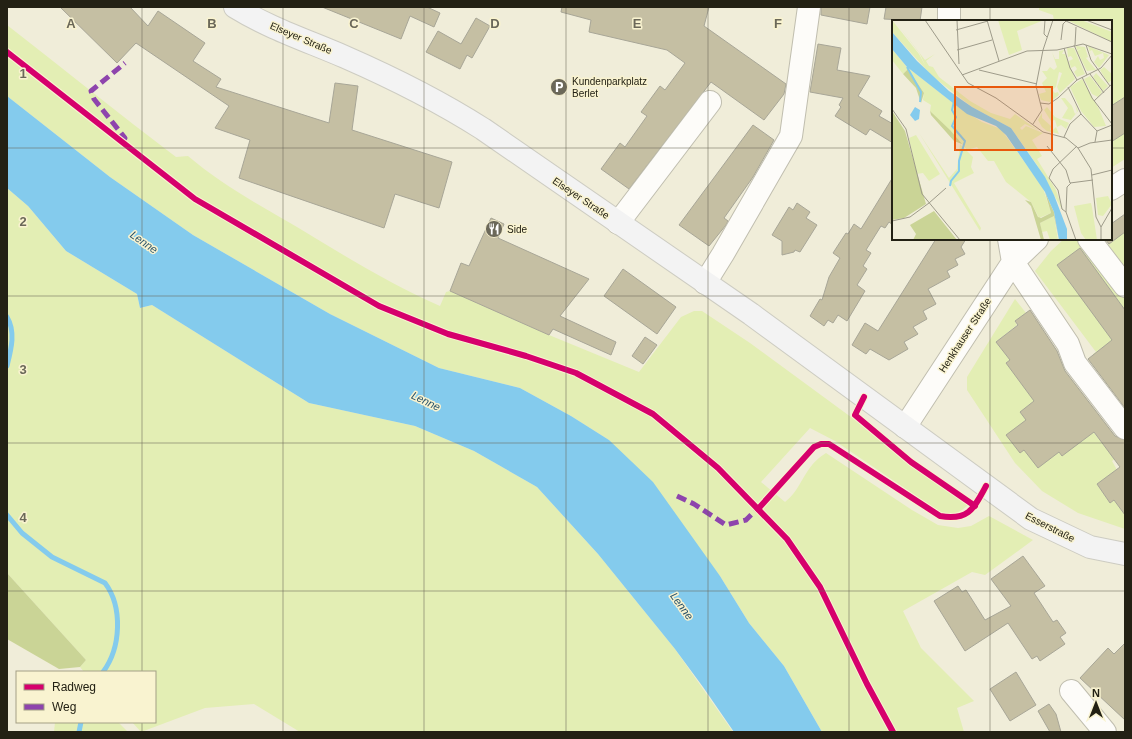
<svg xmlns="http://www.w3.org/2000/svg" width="1132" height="739" font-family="Arial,sans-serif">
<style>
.green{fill:#e3eeb4}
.forest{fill:#cad496}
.water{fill:#84cbed}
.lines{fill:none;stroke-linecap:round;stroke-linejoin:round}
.stream{stroke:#84cbed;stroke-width:5}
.building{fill:#c5bfa3;stroke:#a8a697}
.minor-casing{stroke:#c0beaf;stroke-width:24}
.major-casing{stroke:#cdccc2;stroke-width:24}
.minor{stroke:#fdfcf9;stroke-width:22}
.major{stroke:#f3f3f3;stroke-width:22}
.quiet{stroke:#8e44ad;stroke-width:5;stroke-dasharray:10 5;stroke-linecap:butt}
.cycleway-casing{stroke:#f9f3d0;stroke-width:8}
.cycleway{stroke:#d6006c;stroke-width:6}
.grid{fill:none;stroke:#6b6859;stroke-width:1;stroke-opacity:0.55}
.labels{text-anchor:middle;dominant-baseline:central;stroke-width:3;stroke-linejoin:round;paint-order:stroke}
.street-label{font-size:10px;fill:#232114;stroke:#f9f3d0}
.poi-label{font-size:10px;fill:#232114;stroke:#f9f3d0;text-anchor:start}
.water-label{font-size:11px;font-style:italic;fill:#28526a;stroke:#f9f3d0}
.inset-river{fill:none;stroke:#84cbed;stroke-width:2}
.inset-road{fill:none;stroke:#9e9b8a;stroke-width:1}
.view{fill:#e8590c;fill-opacity:0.15;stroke:#e8590c;stroke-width:2}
.inset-edge{fill:none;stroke:#232114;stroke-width:2}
.grid-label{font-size:13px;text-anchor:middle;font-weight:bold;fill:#6b6859;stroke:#f9f3d0;stroke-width:3;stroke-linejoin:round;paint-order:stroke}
</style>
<rect width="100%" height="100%" fill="#f0edd9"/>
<!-- green -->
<g class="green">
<path d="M1039,7h86v152l-14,9v-147h-57l-1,-6 -14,-5z"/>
<path d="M7,25c57,44 112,89 169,132l12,-1c33,28 71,49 109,71 46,28 93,57 143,79l6,-14 4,-1 99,44 90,37 42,-55 13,-6h8l48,32 105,77 52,42 61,43c-8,7 -14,11 -25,9l-108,-73 -25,-13 -49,54 24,20c18,-14 18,-35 41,-49l86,57 26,15 20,3 13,-2 18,-10 44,24 -48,35 -13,-3 -69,39 18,37 53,53 -17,7 7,24h-142l-38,-66 -35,-43 -29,-47 -111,-136 -38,-24 -51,-28 -81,-20 -109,-54 -137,-79 -83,-58 -103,-81z"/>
<path d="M7,188l21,18 38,45 71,43 3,14 12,-3 157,98 106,23 59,25 63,36 61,67 77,95 58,83h-433l-46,-28 -49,4 -64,24 -9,-10h23v-50h-71l-4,-5 6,-7 -79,-87z"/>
<path d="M1125,223v56l-24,-29 23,-18z"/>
<path d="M1064,239h19l42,54v92l-5,4 -27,-35 3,-2 -61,-81 16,-20z"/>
<path d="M1015,299l11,14 -11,8 2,4 -21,17 14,18 -4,3 54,26 42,54 11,-8 12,17 -13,9 5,9 -20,14 13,19 4,-3 11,15v14l-47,-16 -36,-22 -27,-28 -48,-73v-13z"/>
<path d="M55,722h63l10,10h-74z"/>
</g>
<!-- forest -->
<path class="forest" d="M7,573l79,87 -6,7 -21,2 -52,-30z"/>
<!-- water -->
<path class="water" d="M7,96l103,81 83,58 137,79 109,54 81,20 51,28 38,24 44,42 67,94 29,47 35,43 38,66h-88l-31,-45 -28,-38 -77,-95 -61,-67 -63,-36 -59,-25 -106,-23 -157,-98 -12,3 -3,-14 -71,-43 -38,-45 -21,-18z"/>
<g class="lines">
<!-- stream -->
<g class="stream">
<path d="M7,317c9,15 4,33 0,49"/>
<path d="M7,515l15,18 30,24 53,26c18,24 16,65 -2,89"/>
<path d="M79,732l2,-10"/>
</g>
</g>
<!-- building -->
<g class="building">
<path d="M60,7h70l18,19 10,-15 47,32 -12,18 28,18 -5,8 113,36 6,-40 23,3 -6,44 100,32 -13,46 -44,-14 -11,34 -145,-50 11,-38 -35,-12 14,-22 -93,-63 -19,20z"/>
<path d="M322,7h105l13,6 -6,14 -24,-11 -9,23z"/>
<path d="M562,7h147l-5,19 82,58 -2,10 -20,26 -53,-38 -82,107 -28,-20 19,-26 5,4 22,-31 -6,-4 19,-26 5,4 20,-27 -18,-13 -78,-18 2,-12 -30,-8z"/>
<path d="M821,7h49l-3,17 -46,-9z"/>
<path d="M886,7h36l-2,14 -36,-2z"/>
<path d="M476,18l14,8 -18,32 -5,-3 -7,14 -34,-17 12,-21 23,13z"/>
<path d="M818,44l23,4 -4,22 33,6 -12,20 24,15 -3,5 14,8v19l-23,-14 -4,6 -31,-19 6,-9 -2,-2 4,-7 -33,-6z"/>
<path d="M1125,97v36l-14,9v-36z"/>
<path d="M753,125l21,15 -21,37 -29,41 4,3 -2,4 -17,21 -30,-21z"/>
<path d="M893,177v48l-4,-3 -4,6 -4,-2 -15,24 5,3 -8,13 4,3 -10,16 8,6 -18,30 -9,-6 -5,8 -5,-3 -4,6 -14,-10 10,-17 2,1 7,-23 11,-19 -7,-5 13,-20 2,1 6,-10 7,5z"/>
<path d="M797,203l13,9 -4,6 11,7 -17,27 -5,-2 -1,2 -12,3v-14l-10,-6 17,-28 4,3z"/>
<path d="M1125,214v18l-16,12 -4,-5h6v-15z"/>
<path d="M491,218l13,6 -6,14 91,41 -29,37 56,26 -5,13 -58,-26 -4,6 -99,-44 11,-28 8,3z"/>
<path d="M936,239h30l-5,8 4,7 -10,5 3,6 -11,6 3,6 -22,12 8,15 -13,7 4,8 -14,8 5,7 -14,8 4,7 -19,11 -19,-11 -4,5 -14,-9 13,-22 13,8z"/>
<path d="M1080,248l45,62v98l-37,-49 24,-19 -55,-75z"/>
<path d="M623,269l53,38 -19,27 -53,-38z"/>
<path d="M1030,310l27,41 8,20 50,65 10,4v75l-11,-15 -4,3 -13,-19 23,-17 -26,-35 -32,24 -3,-4 -21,16 -14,-18 -4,3 -14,-18 20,-15 -6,-8 14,-11 -28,-38 4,-3 -14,-18 22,-17 -3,-4z"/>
<path d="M645,337l12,8 -14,19 -11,-8z"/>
<path d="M1023,556l22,30 -11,7 19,29 4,-2 9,13 -6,4 5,7 -25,17 -3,-5 -5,3 -24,-36 -43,28 -31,-50 24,-15 4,6 4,-2 19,30 26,-14 -20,-27z"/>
<path d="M1125,643v77l-45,-42 28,-30 6,6z"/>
<path d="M1016,672l20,33 -26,16 -20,-32z"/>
<path d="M1049,704l7,10 5,18h-11l-12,-21z"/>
</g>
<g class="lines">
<!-- minor casing -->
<g class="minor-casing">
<g id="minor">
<path d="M949,21v-14"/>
<path d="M1111,189l14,-9"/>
<path d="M618,223l92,-121"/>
<path d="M1037,239l-24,23 55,82 7,19 50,65"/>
<path d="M1089,239l36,47"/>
<path d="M705,283l18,-29 68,-118 18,-129"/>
<path d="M905,427l108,-165 -4,-23"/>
<path d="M1071,691l34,41"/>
</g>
</g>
<!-- major casing -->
<g class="major-casing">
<path id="major" d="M235,7c34,21 73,34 110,50 48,21 94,44 138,72l268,185 280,205 59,28 35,7"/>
</g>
<!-- minor -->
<use href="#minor" class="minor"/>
<!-- major -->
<use href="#major" class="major"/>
<!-- quiet -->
<g class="quiet">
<path d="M123,141l2,-3 -31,-39 -3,-8 34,-28"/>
<path d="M677,496l17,8 32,21 20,-5 13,-13"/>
</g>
<!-- cycleway casing -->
<g class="cycleway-casing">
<g id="cycleway">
<path d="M7,52l188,147 184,107 69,28 78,22 50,17 77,41 65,54 69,71 33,48 47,97 26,48"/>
<path d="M864,397l-9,18 56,47 64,44"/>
<path d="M758,509l56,-62 7,-3h8l111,72c29,5 34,-8 46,-30"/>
</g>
</g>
<!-- cycleway -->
<use href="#cycleway" class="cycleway"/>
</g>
<!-- grid -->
<path class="grid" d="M142,7v665M283,7v725M424,7v725M566,7v725M708,7v725M849,7v725M990,7v14M7,148h886M1111,148h14M990,239v493M7,296h1118M7,443h1118M7,591h1118M142,722v10"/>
<!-- icons -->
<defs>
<g id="parking-disc" transform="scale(0.9)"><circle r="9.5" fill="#6b6859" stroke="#f9f3d0"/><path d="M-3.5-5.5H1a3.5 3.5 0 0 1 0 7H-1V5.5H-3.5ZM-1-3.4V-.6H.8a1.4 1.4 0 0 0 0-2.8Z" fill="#fff"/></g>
<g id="restaurant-disc" transform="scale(0.9)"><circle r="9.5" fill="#6b6859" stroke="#f9f3d0"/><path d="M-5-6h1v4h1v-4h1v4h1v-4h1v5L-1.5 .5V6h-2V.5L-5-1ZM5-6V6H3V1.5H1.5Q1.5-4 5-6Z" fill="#fff"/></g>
</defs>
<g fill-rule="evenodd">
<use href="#parking-disc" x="559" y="87"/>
<use href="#restaurant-disc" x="494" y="229"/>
</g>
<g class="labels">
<!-- street labels -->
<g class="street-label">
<text transform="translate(301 38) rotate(23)">Elseyer Straße</text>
<text transform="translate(581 198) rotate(34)">Elseyer Straße</text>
<text transform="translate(965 335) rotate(-57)">Henkhauser Straße</text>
<text transform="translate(1050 527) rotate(27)">Esserstraße</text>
</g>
<!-- poi labels -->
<g class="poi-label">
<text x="572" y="81">Kundenparkplatz<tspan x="572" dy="12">Berlet</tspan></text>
<text x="507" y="229">Side</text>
</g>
<!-- water labels -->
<g class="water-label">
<text transform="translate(144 242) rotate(35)">Lenne</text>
<text transform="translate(426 401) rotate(26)">Lenne</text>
<text transform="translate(682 606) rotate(54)">Lenne</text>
</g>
</g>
<!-- overview -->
<g transform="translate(892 20)">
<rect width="220" height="220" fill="#f0edd9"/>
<path d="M0,0l27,34 6,11 -5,-11 -26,-34 31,40 10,-6 -9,7 3,5 4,1 6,10 31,24 21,12 19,6 5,-5 23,16 -13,-6 -5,4 2,2 4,-4 17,7 -11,7 10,16 -5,3 19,31 7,21 -26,-46 -26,-37 -39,-21 -40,-31 -40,-44zM106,0h46l-27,11 5,19 -13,5zM175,0h14l31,12v10zM184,26l9,1 3,10 -2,1 10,12 -9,1 -10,-20 4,-2 -4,1zM196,26l21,9 -10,13 -5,-6 4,-6 2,4 4,-2 -1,-5 -8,3 -3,-6 -2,1 1,4zM175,28h7l11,26 -8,3 -3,-5 3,-3 -2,-3 -4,2 -2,-7 4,-2 -2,-3 -3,1zM0,29l15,18 54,42 21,13 19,7 42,59 8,25 -12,5 -8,-16 -25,-20 -12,-21h-6l-11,-14 -10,3 -37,-39 1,-6 -8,-5 1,-7 -16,-24 -5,5 -11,-14zM172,30l-2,4h3l10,25 -15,14 -3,-6 5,-14 -3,-1 -3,15 -4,3 3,3 3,-1 1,3 -9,7 -9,-2 -2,-6 7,-2 -4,-9 5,-5 -5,-7h5l3,-4 4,3 3,-3 -5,-15 3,7h4v-8zM212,47l8,7v6l-4,3 -8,-13zM204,53l12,13 -5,5 -10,-14zM198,56l12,16 -4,5 -6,-3 -8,-15zM190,59l17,30 7,17 -12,1 -13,-16 -11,-24zM169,78h4l7,8 3,8 2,-2 -2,-8 3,7 -7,9 -9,-2 6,-10zM155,87l8,10 14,6 -3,6 -5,-4 -4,2 -2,-7 -4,1 -7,-11zM150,93v5l9,8 -1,4 2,1 4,-4 3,7 -12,-3 -5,-4 -4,-7zM27,113l30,45 8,-9 3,-25 13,13 -2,10 3,6 -20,10 27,45 -1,3zM24,115l24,39 -11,7 -6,-8 -7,1 -7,-36zM216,176l4,8 -9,12 -5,-1 -2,-17zM199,183l1,4 5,33h-11l-5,-7 -7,-27zM162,196l4,24h-8l-3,-9 -5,1 -2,-9z" fill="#e3eeb4"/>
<path d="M16,49l16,24 -3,10 -5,-15 -13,-14zM0,91l13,20 21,73 -22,14 -12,2zM38,91l20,19 12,14 -8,-3 -23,-26zM153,172l9,20 5,28 -5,-24 -14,7 4,17h-3l-10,-34 -6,-6 6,2 7,15 3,1 10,-5zM42,191l23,29h-44l3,-6 -6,-9z" fill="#cad496"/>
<path d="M0,12l25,29 32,30 23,16 39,21 34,49 9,18 13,34v11h-8l-5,-28 -9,-20 -39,-57 -10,-9 -29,-12 -60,-47 -15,-18zM23,87l5,3 -1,9 -4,2 -5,-6z" fill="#84cbed"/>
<path class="inset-river" d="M15,47l14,25 -1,10M58,166l1,-5 8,-10v-10l6,-20 -13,-15 4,-9 -4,-7 2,-9"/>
<path class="inset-road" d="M33,0l43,63 28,15 47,34 23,6 12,10 13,21 5,48 5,10M65,0l2,44M95,0l12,41M153,0l-1,14 3,3M194,0l26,10M64,10l32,-9M169,20l2,-16 3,-3 46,21M182,25l13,30M183,25l1,-18M194,25l5,15 19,26M172,28l6,20 7,12M65,30l35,-10M87,50l58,14M198,54l14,19M70,55l65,-24 30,-1 26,-6 29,10M190,57l10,21 20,26M176,67l13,27 16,17M202,81l18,-17M148,83l9,1 9,-6 19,-18 24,-12 11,-13M0,89l14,20 16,65 38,46M141,104l9,-14 -6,-24 7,-36 10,-30M172,117l6,-13 11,-10M203,122l2,-11 15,-6M155,126l19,24 4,13 23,-3M186,128l12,-5 22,-3M200,155l20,-5M37,183l17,-15M174,192l1,-25 4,-4M0,201l18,-4 19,-14M184,220l-10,-28 -4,-3 -4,-19 -9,-12 4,-9 24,-23M209,220v-13l11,-19"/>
<path class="view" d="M63,67h97v63h-97z"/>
<rect width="220" height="220" class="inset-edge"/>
</g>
<g class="grid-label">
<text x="71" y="28">A</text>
<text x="212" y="28">B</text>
<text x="354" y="28">C</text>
<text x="495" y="28">D</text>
<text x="637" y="28">E</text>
<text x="778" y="28">F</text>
<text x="23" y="78">1</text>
<text x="23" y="226">2</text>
<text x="23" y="374">3</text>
<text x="23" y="522">4</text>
</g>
<!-- border -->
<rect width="1132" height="739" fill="none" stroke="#232114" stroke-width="16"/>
<!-- legend -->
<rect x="16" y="671" width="140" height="52" fill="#f9f3d0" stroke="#a39f85"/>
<rect x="24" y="684" width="20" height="6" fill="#d6006c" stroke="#a39f85"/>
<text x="52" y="691" font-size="12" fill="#232114">Radweg</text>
<rect x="24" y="704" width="20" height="6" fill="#8e44ad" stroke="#a39f85"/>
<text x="52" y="711" font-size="12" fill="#232114">Weg</text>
<!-- north arrow -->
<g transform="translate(1096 703)" stroke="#f9f3d0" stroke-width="3" paint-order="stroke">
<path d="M0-3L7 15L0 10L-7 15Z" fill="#232114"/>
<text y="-6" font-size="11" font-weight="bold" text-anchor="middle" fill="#232114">N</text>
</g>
</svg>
